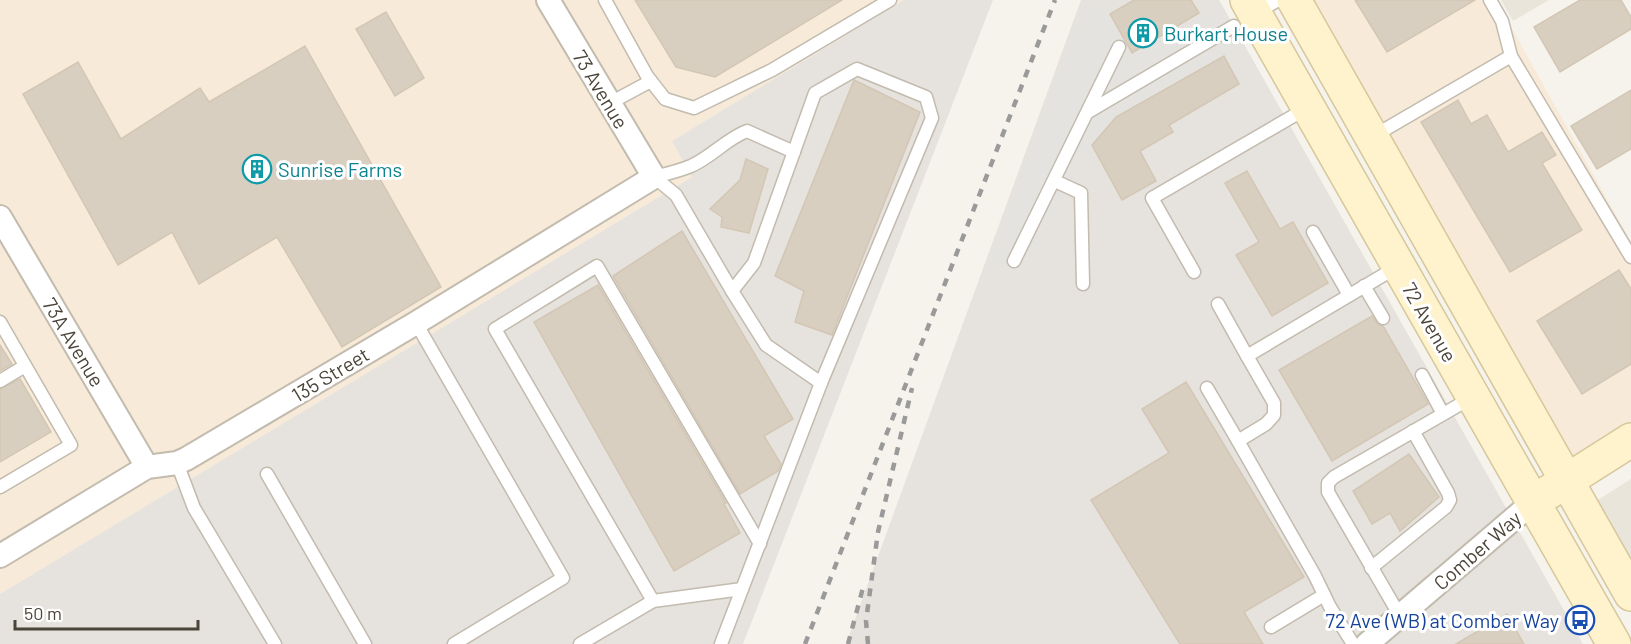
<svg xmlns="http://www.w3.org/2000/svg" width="1631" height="644" font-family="Barlow,sans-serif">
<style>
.residential{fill:#eae5da}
.commercial{fill:#f7ead8}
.industrial{fill:#e6e2dd}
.parking{fill:#e5e3e0}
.building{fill:#d8cfc1;stroke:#d3c7b4;stroke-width:1.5}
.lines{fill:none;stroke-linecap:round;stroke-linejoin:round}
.lane-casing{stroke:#c2bbae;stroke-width:15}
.street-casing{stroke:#c2bbae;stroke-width:26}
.secondary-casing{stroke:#d6c79b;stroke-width:36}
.lane{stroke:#fff;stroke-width:12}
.street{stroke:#fff;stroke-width:22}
.secondary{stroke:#fff3cd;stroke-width:33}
.rail{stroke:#9a9a9a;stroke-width:4.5;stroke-dasharray:8 8;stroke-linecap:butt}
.labels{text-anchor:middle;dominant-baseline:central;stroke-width:6;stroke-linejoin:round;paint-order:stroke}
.culture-label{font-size:20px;fill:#0d838f;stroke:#fff;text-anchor:start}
.street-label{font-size:20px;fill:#4b4439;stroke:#fff}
.transit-label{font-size:20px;fill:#164399;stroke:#fff;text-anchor:end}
</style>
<rect width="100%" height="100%" fill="#f6f3ec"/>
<!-- residential -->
<g class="residential">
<path d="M1501,0h48l-36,21z"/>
<path d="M1631,479v81l-35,-59z"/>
</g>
<!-- commercial -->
<g class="commercial">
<path d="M0,0h904l-232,141 20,36 -692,417z"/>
<path d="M1304,0h191l16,27 120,215v187l-61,42z"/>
</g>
<!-- industrial -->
<g class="industrial">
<path d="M904,0h89l-250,644h-743v-50l692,-417 -20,-36z"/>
<path d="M1081,0h138l364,644h-737z"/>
</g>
<!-- parking -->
<path class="parking" d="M1084,4l26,10 24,41 88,-50 22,40 -128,72 -24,28 -70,129 -31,-15z"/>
<!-- building -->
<g class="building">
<path d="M635,0h207l-127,77 -39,-10z"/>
<path d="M1134,0h57l8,13 -67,40 -22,-39z"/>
<path d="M1355,0h120l-88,52z"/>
<path d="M1580,0h41l10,17v12l-71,43 -26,-45z"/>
<path d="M386,12l38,66 -29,18 -39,-67z"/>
<path d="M305,46l136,241 -99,60 -65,-110 -78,47 -27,-52 -54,33 -95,-171 55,-32 43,77 79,-51 9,14z"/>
<path d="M1224,56l15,28 -70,41 4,7 -33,19 16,30 -34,19 -30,-55 24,-28z"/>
<path d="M854,80l66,32 -88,223 -37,-13 9,-31 -29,-15z"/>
<path d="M1631,90v59l-34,20 -26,-43z"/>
<path d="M1458,100l13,24 16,-9 21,37 34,-20 14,23 -14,8 40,67 -72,42 -89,-150z"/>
<path d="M746,159l22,10 -19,64 -28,-6 1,-10 -12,-8 30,-29z"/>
<path d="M1247,171l33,58 13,-7 35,61 -56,33 -36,-61 23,-13 -34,-59z"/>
<path d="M682,231l111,188 -29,17 17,28 -3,7 -38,23 -127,-218z"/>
<path d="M1619,270l12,19v75l-49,30 -45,-73z"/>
<path d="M598,285l128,218 -2,1 16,29 -66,38 -140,-249z"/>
<path d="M1372,316l6,9 5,1 45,78 -96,57 -53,-91z"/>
<path d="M0,345l12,19 -12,7z"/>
<path d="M20,379l31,53 -51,30v-73z"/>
<path d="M1186,382l118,195 -60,35 19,32h-83l-89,-144 78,-47 -27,-44z"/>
<path d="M1409,454l30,43 -39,34 -10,-18 -18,11 -19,-33z"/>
<path d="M1507,614l17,30h-68z"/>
</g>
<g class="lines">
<!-- lane casing -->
<g class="lane-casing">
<g id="lane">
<path d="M605,0l42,76 18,23 29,9 78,-38 118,-70"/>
<path d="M1490,0l12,21 9,35 120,201"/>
<path d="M1256,13l22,-13"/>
<path d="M610,103l41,-22"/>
<path d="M1088,112l146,-86"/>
<path d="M1372,137l139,-81"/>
<path d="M654,177l22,18 56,96 34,54 55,38"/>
<path d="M654,177c12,-3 25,-6 37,-11 22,-10 35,-27 56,-35l47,21"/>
<path d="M1055,181l26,12 2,91"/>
<path d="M1313,232l36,63"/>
<path d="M1014,261l105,-214"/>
<path d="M1194,272l-42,-74 155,-90"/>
<path d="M1364,286l19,32"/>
<path d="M1218,304l29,52"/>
<path d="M0,322l71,123 -71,42"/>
<path d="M416,323l147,255 -109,66"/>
<path d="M1422,375l21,39"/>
<path d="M0,381l25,-15"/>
<path d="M1207,388l31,53"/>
<path d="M177,463l17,45 81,136"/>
<path d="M267,474l98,170"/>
<path d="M1371,568l75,-61 4,-7 -2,-7 -35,-62"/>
<path d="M742,589l-89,12 -158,-272 102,-63 163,278"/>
<path d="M1400,616l-72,-124v-9l6,-6 137,-79"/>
<path d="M1271,627l53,-32"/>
<path d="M580,644l73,-43"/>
<path d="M721,644l100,-261 111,-265 -6,-21 -69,-28 -42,24 -61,170 -22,28"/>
<path d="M1353,644l-23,-37 -15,-31 -77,-135 28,-17 8,-9v-12l-27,-47 150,-89"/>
</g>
</g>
<!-- street casing -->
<g class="street-casing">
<g id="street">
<path d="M0,217l147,250"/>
<path d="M0,556l147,-89 30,-4 9,-4 230,-136 238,-146 -106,-177"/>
<path d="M1367,644l165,-141"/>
</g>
</g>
<!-- secondary casing -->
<g class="secondary-casing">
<g id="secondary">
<path d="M1247,0l367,644"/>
<path d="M1294,0l337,594"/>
<path d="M1549,492l82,-52"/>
</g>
</g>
<!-- lane -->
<use href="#lane" class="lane"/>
<!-- street -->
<use href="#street" class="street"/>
<!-- secondary -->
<use href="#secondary" class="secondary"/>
<!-- rail -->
<g class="rail">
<path d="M805,644l250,-644"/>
<path d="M848,644l16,-60"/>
<path d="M868,644l-2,-23 12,-89 34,-144"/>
</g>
</g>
<!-- icons -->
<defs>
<g id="building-ring" transform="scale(1.5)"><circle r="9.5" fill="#fff" stroke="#0f9aa8" stroke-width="1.5"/><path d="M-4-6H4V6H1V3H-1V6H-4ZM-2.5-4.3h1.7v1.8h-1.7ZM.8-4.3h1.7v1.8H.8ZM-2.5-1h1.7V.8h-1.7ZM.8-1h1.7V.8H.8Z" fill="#0f9aa8"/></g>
<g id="bus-ring" transform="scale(1.5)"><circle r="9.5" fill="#fff" stroke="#1a4fb4" stroke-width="1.5"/><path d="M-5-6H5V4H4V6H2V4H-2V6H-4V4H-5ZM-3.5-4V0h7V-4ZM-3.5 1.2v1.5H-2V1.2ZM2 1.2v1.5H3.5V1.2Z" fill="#1a4fb4"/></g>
</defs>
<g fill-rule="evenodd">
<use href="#building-ring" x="1143" y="33"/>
<use href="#building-ring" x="257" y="169"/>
<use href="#bus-ring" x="1580" y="620"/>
</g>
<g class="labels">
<!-- culture labels -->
<g class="culture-label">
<text x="1164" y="33">Burkart House</text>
<text x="278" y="169">Sunrise Farms</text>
</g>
<!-- street labels -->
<g class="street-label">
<text transform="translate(601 89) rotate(59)">73 Avenue</text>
<text transform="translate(1430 322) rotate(60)">72 Avenue</text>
<text transform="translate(74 342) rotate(59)">73A Avenue</text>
<text transform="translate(330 374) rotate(-31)">135 Street</text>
<text transform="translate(1477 550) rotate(-41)">Comber Way</text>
</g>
<!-- transit labels -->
<g class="transit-label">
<text x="1559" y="620">72 Ave (WB) at Comber Way</text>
</g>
</g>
<!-- scale -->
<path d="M15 620v9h183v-9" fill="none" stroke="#4b4439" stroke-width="3"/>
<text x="24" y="620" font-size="18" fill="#4b4439" stroke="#ffffff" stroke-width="4.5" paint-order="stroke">50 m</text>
</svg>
